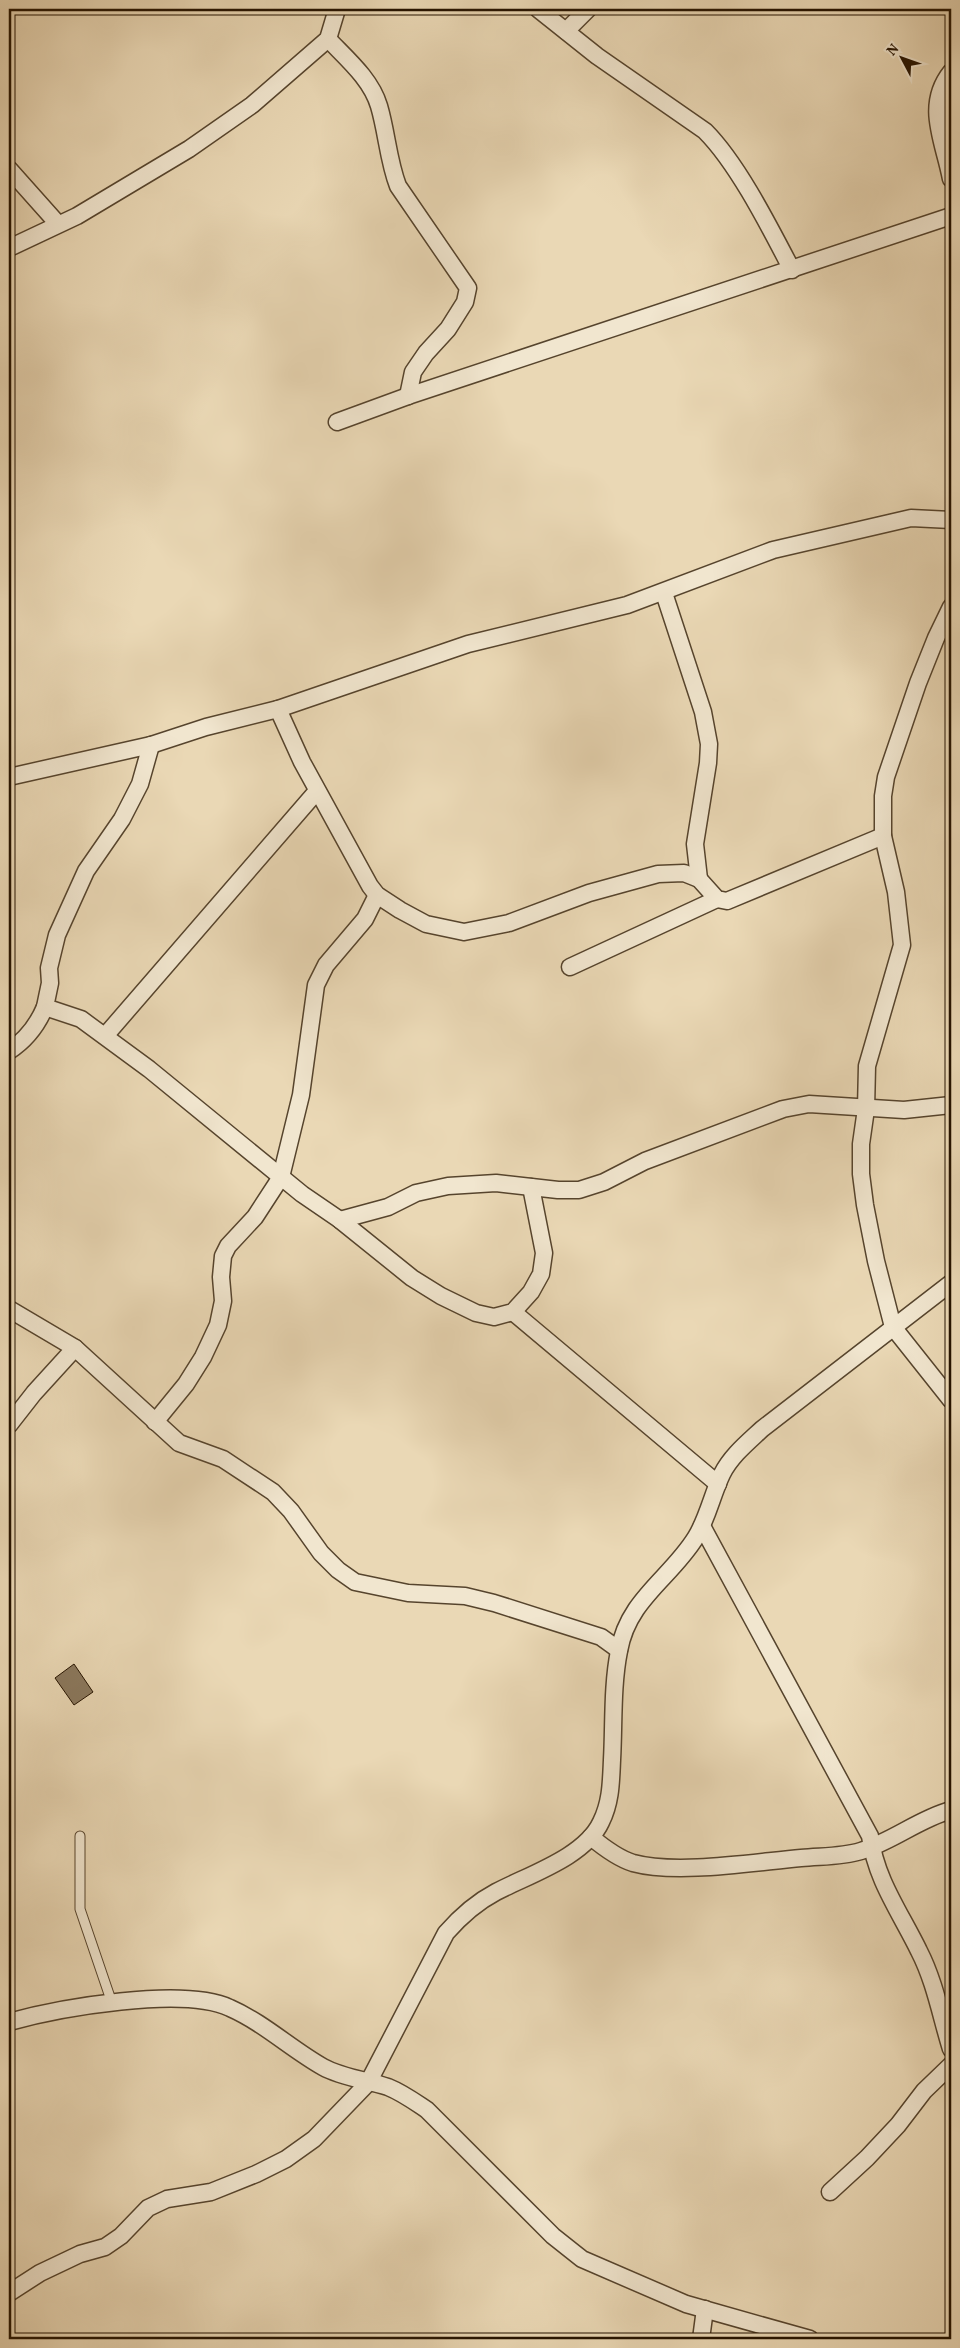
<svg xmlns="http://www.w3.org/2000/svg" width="960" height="2348" font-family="Vollkorn,serif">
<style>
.building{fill:#8b795e;stroke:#251300}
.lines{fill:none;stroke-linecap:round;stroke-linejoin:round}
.service-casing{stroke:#56442d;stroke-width:11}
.minor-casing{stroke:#56442d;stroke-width:19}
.service{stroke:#f1e6cf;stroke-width:9}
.minor{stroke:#f1e6cf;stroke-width:16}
</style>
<rect width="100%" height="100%" fill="#ead8b5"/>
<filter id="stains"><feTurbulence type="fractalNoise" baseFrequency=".004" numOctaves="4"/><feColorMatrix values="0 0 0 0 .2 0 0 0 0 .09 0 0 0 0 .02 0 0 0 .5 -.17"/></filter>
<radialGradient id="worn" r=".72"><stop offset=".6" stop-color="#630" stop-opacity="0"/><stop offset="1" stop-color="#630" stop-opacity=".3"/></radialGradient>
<!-- building -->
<path class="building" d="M74,1664l19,28 -19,13 -19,-27z"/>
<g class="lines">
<!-- service casing -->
<g class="service-casing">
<path id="service" d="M80,1836v73l32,94"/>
</g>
<!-- minor casing -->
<g class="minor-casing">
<g id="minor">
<path d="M538,9l59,47 108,75c33,33 65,97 87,139"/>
<path d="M566,31l22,-22"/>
<path d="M328,39c19,20 43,40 51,67 8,27 9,54 19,80l70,102 -3,14 -17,27 -22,24 -13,19 -5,24"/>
<path d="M951,72c-27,34 -7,69 0,107"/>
<path d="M9,169l49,55"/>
<path d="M9,248l68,-32 112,-67 63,-44 76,-66 9,-30"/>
<path d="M337,422l71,-26 543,-180"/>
<path d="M664,593l39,119 6,32 -1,19 -13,81 4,35"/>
<path d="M951,607l-15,31 -18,45 -32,94 -3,19v40l13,56 6,53 -35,121 -1,43 -5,35v30l4,31 11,56 17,66 58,73"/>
<path d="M278,709l24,53 68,124 7,9 23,15 26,14 38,8 45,-9 80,-30 69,-19 26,-1 15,6 18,20 10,2 156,-65"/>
<path d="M151,745l-11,39 -18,35 -36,52 -29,64 -8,33 1,15 -5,24 36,12 68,50 153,125 38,26 72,58 29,18 35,17 18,4 19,-5 18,-20 10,-18 3,-21 -13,-66"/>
<path d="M9,777l142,-32 55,-18 72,-18 190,-65 159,-39 146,-55 138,-32 40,2"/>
<path d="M570,967l147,-68"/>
<path d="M105,1036l212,-245"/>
<path d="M9,1051c17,-11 28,-25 36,-44"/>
<path d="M340,1220l48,-13 28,-14 32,-7 48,-3 62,7h21l25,-8 41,-21 138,-52 26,-5 95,6 47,-5"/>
<path d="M9,1309l66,39 104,95 44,16 50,33 18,19 30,42 17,17 17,12 53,11 57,3 29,7 107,34 18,13"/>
<path d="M513,1312l205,172"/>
<path d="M155,1422l31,-38 17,-27 15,-32 5,-24 -2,-24 2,-21 5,-10 27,-29 26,-40 20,-82 15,-110 10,-20 39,-46 12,-24"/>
<path d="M9,1425l25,-32 41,-45"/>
<path d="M702,1526l168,310c6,44 30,76 49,115 16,31 22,66 32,98"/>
<path d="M591,1837c12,10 26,21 42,26 44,12 122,-1 168,-5 20,-2 41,-1 60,-7 32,-10 58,-32 90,-41"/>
<path d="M9,2022c50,-14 174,-36 221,-14 34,15 61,41 93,59 20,11 44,13 65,20 15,6 27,15 39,23l126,126 29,23 104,45 124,35"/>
<path d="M830,2192l37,-34 31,-33 26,-34 27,-26"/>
<path d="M9,2293l31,-20 40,-19 25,-7 16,-11 27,-28 19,-9 44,-7 45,-18 30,-15 28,-20 54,-56 78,-150c14,-16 31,-31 50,-41 32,-17 89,-35 105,-70 10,-20 10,-40 11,-62 2,-36 0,-74 7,-109 9,-52 52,-73 77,-114 12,-20 16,-42 26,-63 9,-18 25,-31 40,-45l189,-146"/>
<path d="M701,2339l4,-30"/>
</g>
</g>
<!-- service -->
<use href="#service" class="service"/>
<!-- minor -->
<use href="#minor" class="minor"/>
</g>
<!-- margin -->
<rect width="960" height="2348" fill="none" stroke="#ead8b5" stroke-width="30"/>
<rect x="10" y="10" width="940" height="2328" fill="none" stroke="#251300" stroke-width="2.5"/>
<rect x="15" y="15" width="930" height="2318" fill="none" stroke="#251300"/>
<!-- north arrow -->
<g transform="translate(902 58) rotate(311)" stroke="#f1e6cf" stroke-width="4" paint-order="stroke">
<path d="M0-4L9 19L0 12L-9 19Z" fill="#251300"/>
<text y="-8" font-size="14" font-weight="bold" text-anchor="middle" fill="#251300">N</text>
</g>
<rect width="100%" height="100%" filter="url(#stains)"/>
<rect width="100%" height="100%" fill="url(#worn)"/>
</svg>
